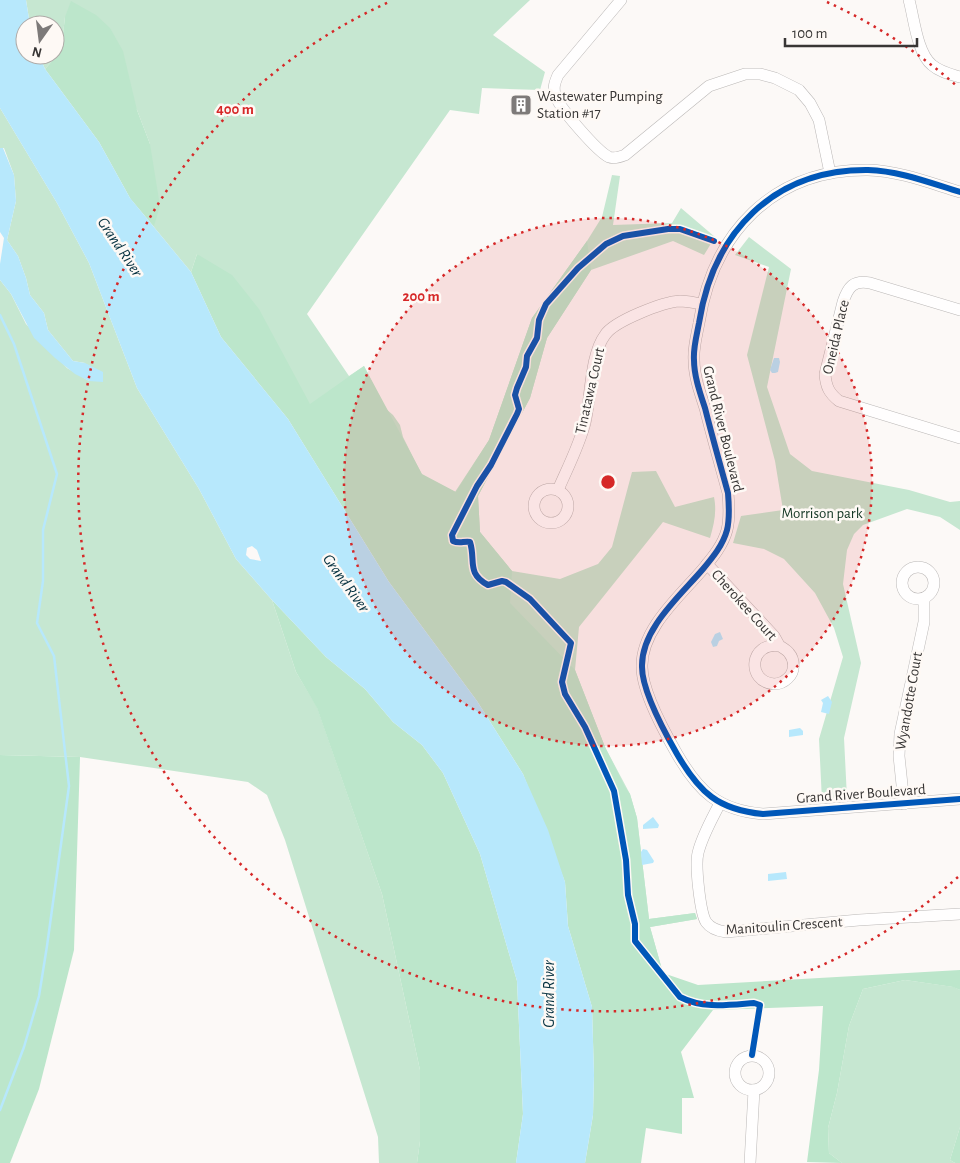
<svg xmlns="http://www.w3.org/2000/svg" width="960" height="1163" font-family="'Alegreya Sans',sans-serif">
<style>
.green{fill:#c6e7d1}
.forest{fill:#bce6cb}
.water{fill:#b7e8fc;fill-rule:evenodd}
.lines{fill:none;stroke-linecap:round;stroke-linejoin:round}
.stream{stroke:#b7e8fc;stroke-width:2.5}
.minor-casing{stroke:#bbb8b7;stroke-width:12}
.minor{stroke:#fffefe;stroke-width:11}
.cycleway-casing{stroke:#fef9f5;stroke-width:9}
.cycleway{stroke:#0057b8;stroke-width:6}
.ring{fill:none;stroke:#d62828;stroke-width:2.5;stroke-dasharray:2.5 5}
.labels{text-anchor:middle;dominant-baseline:central;stroke-width:5;stroke-linejoin:round;paint-order:stroke}
.poi-label{font-size:15px;fill:#383635;stroke:#fef9f5;text-anchor:start}
.street-label{font-size:15px;fill:#383635;stroke:#fef9f5}
.park-label{font-size:15px;fill:#123522;stroke:#fef9f5}
.water-label{font-size:16px;font-style:italic;fill:#063241;stroke:#fef9f5}
.centre{fill:#d62828;stroke:#fef9f5;stroke-width:2.5}
.ring-label{font-size:15px;text-anchor:middle;font-weight:bold;fill:#d62828;stroke:#fef9f5;stroke-width:5;stroke-linejoin:round;paint-order:stroke}
</style>
<rect width="100%" height="100%" fill="#fcf9f7"/>
<!-- green -->
<g class="green">
<path d="M26,0h504l-37,35 52,37 -5,18 -58,-2 -3,26 -29,-4 -143,204 42,62 15,-10 21,42 8,7 7,10 3,12 19,38 33,17 34,-52 43,-122 55,-77 15,-24 10,-42 8,1 -7,49 59,-2 9,-15 34,29 -11,18 -31,-14 -82,29 -44,68 -17,60 -52,98 2,36 32,39 48,8 38,-15 14,-17 20,-75 24,-1 19,36 39,-10c3,15 0,27 -4,41l-47,-16 -84,105 -4,43 30,77 25,47 7,24 12,101 46,-6 2,6 -47,8 13,46 -466,-719 -6,18 -61,-74 20,-54 -13,-34 -72,-93 -4,34 -16,18 -6,-14h16v-30h-25z"/>
<path d="M0,108l57,95 32,60 48,125 62,101 37,70 36,41 24,72 21,35 65,187 38,176v71l-3,22h-38l-1,-26 -93,-297 -18,-45 -19,-13 -168,-25 -80,-2v-475l11,14 15,30 41,44 22,13 -4,-18 -12,-2 -25,-31 -4,-17 -14,-18 -4,-17 -8,-22 -11,-16 9,-39 -2,-26 -10,-27h-4z"/>
<path d="M749,237l42,32 -24,118 23,67 22,17 97,19 41,12 10,-1v29l-20,-13 -33,-8 -44,16 -9,9 -7,16 -4,34 18,79 -17,75 3,60 -25,3 -3,-62 24,-82 -9,-29 -19,-35 -31,-34 -20,-10 -31,-6 8,-27 42,-6 -8,-49 -28,-106 22,-88 -34,-12z"/>
<path d="M905,980l49,7 6,3v137l-10,33 5,3h-113l-13,-10 -1,-25 9,-35 12,-67 14,-37z"/>
</g>
<!-- forest -->
<g class="forest">
<path d="M71,1l25,14 14,13 13,23 14,59 13,34 10,62 -6,20 -24,-28 -31,-56 -54,-73 16,-18 4,-34z"/>
<path d="M587,241l4,29 -44,68 -17,60 -52,98 2,36 32,39 -2,32 65,67 30,77 20,40 5,7 7,24 12,101 46,-6 2,6 -47,8 13,46 35,12 262,-15v20l-7,-3 -48,-7 -42,9 -14,37 -12,67 -9,35 1,25 13,10 -35,-1 12,-92 4,-64 -110,4 -32,42 13,46h-12v36l-36,-6 -5,35h-56l8,-48 1,-40 -2,-68 -24,-81 -3,-44 -42,-108 -46,-73 -88,-119 -101,-163 -67,-82 -30,-65 6,-18 35,21 27,34 51,95 54,-38 58,108 34,18 33,-52 43,-122z"/>
<path d="M272,600l54,57 39,32 28,33 29,23 21,28 37,81 37,127 6,133 -7,49h-99l3,-22v-71l-38,-176 -65,-186 -21,-36z"/>
<path d="M0,755l80,2 -6,193 -35,139 -29,74h-10z"/>
<path d="M960,1127v36h-5l-5,-3z"/>
</g>
<!-- water -->
<g class="water">
<path d="M0,0h26l4,25h-5v30h14l6,14 54,73 31,56 61,74 30,65 67,82 101,163 88,119 46,73 25,56 17,52 3,44 24,81 2,68 -1,40 -8,48h-69l7,-49 -6,-133 -37,-127 -37,-81 -21,-28 -29,-23 -28,-33 -39,-32 -54,-57 -36,-41 -37,-70 -62,-101 -48,-125 -32,-60 -57,-95zM252,546l5,4 4,11 -11,-2 -4,-4 1,-7z"/>
<path d="M0,148h3l11,27 2,26 -9,39 11,16 8,22 4,17 14,18 4,17 25,31 12,2 18,9v10l-14,-1 -14,-7 -20,-16 -21,-20 -23,-44 -11,-14v-16l4,-26 -4,-6z"/>
<path d="M774,358h5l1,4 -2,10 -3,1h-3l-2,-3z"/>
<path d="M720,632l3,7 -4,2 -2,5 -4,1 -2,-5 4,-8z"/>
<path d="M828,696l4,6 -3,12 -8,-2 2,-9 -2,-3z"/>
<path d="M800,728l3,3v4l-14,2v-7z"/>
<path d="M653,817l6,8 -1,3 -15,1v-4z"/>
<path d="M643,849l4,1 7,11 -1,2 -11,2 -1,-13z"/>
<path d="M786,872l1,7 -19,2v-7z"/>
</g>
<g class="lines">
<!-- stream -->
<path class="stream" d="M0,315l14,29 43,130 -14,56v51l-6,42 17,33 15,130 -22,160 -8,50 -15,51 -24,63"/>
<!-- minor casing -->
<g class="minor-casing">
<g id="minor">
<path d="M621,0l-63,75c-3,7 -5,12 -3,19 2,12 43,58 54,63 5,2 11,0 16,-2l84,-69 36,-12h15l15,4 24,12 11,13 9,17 11,53"/>
<path d="M909,0c5,18 8,53 23,65 8,7 18,9 28,12"/>
<path d="M960,192c-30,-9 -60,-21 -92,-22 -95,-1 -155,63 -169,153 -2,11 -6,25 -5,37 0,16 6,33 11,48 7,28 15,56 23,85 1,12 2,25 -1,37 -4,15 -14,27 -24,39 -23,27 -62,60 -61,98 0,25 23,66 35,87 22,38 41,56 86,60l197,-15"/>
<path d="M960,310l-90,-27c-17,-3 -22,4 -27,19l-18,72c1,13 4,19 14,27l121,37"/>
<circle cx="551" cy="506" r="17"/>
<path d="M558,490c9,-21 21,-44 27,-67 6,-25 5,-68 20,-88 9,-14 58,-33 75,-34 7,0 15,2 22,3"/>
<path d="M707,564l67,72c2,3 4,8 6,10 3,2 7,4 9,7 6,7 6,19 -1,25 -4,4 -9,6 -14,6 -28,-2 -25,-43 6,-38"/>
<circle cx="918" cy="583" r="16"/>
<path d="M720,803c-8,16 -18,33 -22,50 -3,12 2,59 8,69 5,7 12,9 20,10l133,-12 101,-6"/>
<path d="M904,804l-5,-48 1,-22 24,-112v-24"/>
<circle cx="752" cy="1073" r="17"/>
<path d="M750,1163l4,-73"/>
</g>
</g>
<!-- minor -->
<use href="#minor" class="minor"/>
<!-- cycleway casing -->
<g class="cycleway-casing">
<g id="cycleway">
<path d="M960,192c-30,-9 -60,-21 -92,-22 -95,-1 -155,63 -169,153 -2,11 -6,25 -5,37 0,16 6,33 11,48 7,28 15,56 23,85 1,12 2,25 -1,37 -4,15 -14,27 -24,39 -23,27 -62,60 -61,98 0,25 23,66 35,87 22,38 41,56 86,60l197,-15"/>
<path d="M714,241l-34,-12h-12l-45,7 -17,8 -28,24 -32,36 -7,16 -2,18 -10,18 -1,11 -9,21 -2,7 4,14 -2,5 -26,51 -14,21 -25,49 1,6c6,3 11,0 17,1 6,19 -4,31 18,43l14,-4 4,1 24,17 41,44 -9,39 3,12 20,33 29,64 12,69 2,35 7,29v17l45,56c23,12 48,8 74,6l6,2 -8,50"/>
</g>
</g>
<!-- cycleway -->
<use href="#cycleway" class="cycleway"/>
</g>
<!-- distance rings -->
<circle cx="608" cy="482" r="264" fill="#d62828" fill-opacity=".12"/>
<g class="ring">
<circle cx="608" cy="482" r="264"/>
<path d="M958 877A528 528 0 1 1 389 2M827 2A528 528 0 0 1 958 87"/>
</g>
<!-- icons -->
<defs>
<g id="building-square" transform="scale(1.125)"><rect x="-9" y="-9" width="18" height="18" rx="4" fill="#7d7a79" stroke="#fef9f5"/><path d="M-4-6H4V6H1V3H-1V6H-4ZM-2.5-4.3h1.7v1.8h-1.7ZM.8-4.3h1.7v1.8H.8ZM-2.5-1h1.7V.8h-1.7ZM.8-1h1.7V.8H.8Z" fill="#fff"/></g>
</defs>
<g fill-rule="evenodd">
<use href="#building-square" x="521" y="105"/>
</g>
<g class="labels">
<!-- poi labels -->
<g class="poi-label">
<text x="537" y="96">Wastewater Pumping<tspan x="537" dy="17">Station #17</tspan></text>
</g>
<!-- street labels -->
<g class="street-label">
<text transform="translate(836 337) rotate(-77)">Oneida Place</text>
<text transform="translate(590 391) rotate(-77)">Tinatawa Court</text>
<text transform="translate(723 429) rotate(76)">Grand River Boulevard</text>
<text transform="translate(744 605) rotate(48)">Cherokee Court</text>
<text transform="translate(909 701) rotate(-80)">Wyandotte Court</text>
<text transform="translate(861 794) rotate(-4)">Grand River Boulevard</text>
<text transform="translate(784 926) rotate(-4)">Manitoulin Crescent</text>
</g>
<!-- park labels -->
<g class="park-label">
<text x="822" y="513">Morrison park</text>
</g>
<!-- water labels -->
<g class="water-label">
<text transform="translate(120 247) rotate(56)">Grand River</text>
<text transform="translate(346 583) rotate(54)">Grand River</text>
<text transform="translate(549 994) rotate(-90)">Grand River</text>
</g>
</g>
<circle cx="608" cy="482" r="8" class="centre"/>
<g class="ring-label">
<text x="235" y="114">400 m</text>
<text x="421" y="301">200 m</text>
</g>
<!-- north arrow -->
<g transform="translate(40 40) rotate(194)"><circle r="24" fill="#fef9f5" stroke="#afaba8"/>
<path d="M0-4L9 19L0 12L-9 19Z" fill="#7d7a79"/>
<text y="-8" font-size="14" font-weight="bold" text-anchor="middle" fill="#383635">N</text>
</g>
<!-- scale -->
<path d="M785 38v8h132v-8" fill="none" stroke="#383635" stroke-width="2.5"/>
<text x="792" y="38" font-size="15" fill="#383635" stroke="#fef9f5" stroke-width="4" paint-order="stroke">100 m</text>
</svg>
